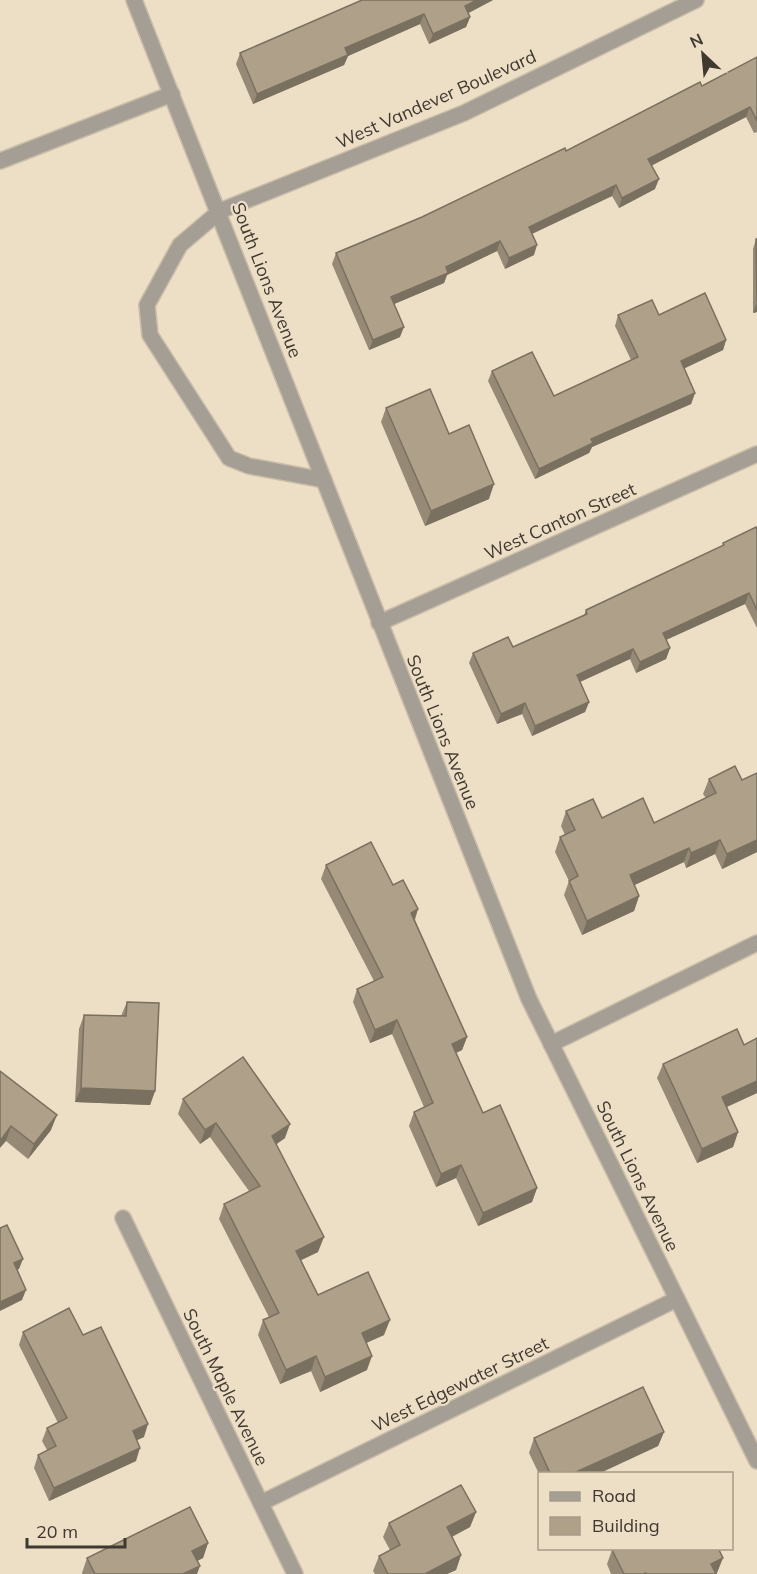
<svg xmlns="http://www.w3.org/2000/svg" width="757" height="1574" font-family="Mulish,sans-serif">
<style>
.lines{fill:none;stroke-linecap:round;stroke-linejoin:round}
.minor-casing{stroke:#cabda8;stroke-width:18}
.minor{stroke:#a49e94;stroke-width:15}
.wall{fill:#968a76}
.shaded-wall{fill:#7a7060}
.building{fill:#aea089;stroke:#7a7060;stroke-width:1.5}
.labels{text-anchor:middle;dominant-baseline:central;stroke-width:4.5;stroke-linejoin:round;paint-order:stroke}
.street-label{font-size:18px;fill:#3f3930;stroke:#eddec6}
</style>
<rect width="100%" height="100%" fill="#eddec6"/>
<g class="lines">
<!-- minor casing -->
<g class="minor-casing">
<g id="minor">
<path d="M134,0l395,999 228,462"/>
<path d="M0,161l172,-67"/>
<path d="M324,480l-75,-14 -20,-8 -79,-123 -3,-30 33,-60 40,-34 244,-98 232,-113"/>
<path d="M379,623l378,-169"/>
<path d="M551,1044l206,-101"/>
<path d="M123,1218l172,356"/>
<path d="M261,1503l416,-204"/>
</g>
</g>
<!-- minor -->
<use href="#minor" class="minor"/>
</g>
<!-- wall -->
<g class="wall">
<path d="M362,0h131l-25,13 2,4 -4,10 -37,17 -9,-20 -72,32 -4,9 -91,39 -17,-40 4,-11z"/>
<path d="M757,57v75l-3,1 -8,-16 -94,48 3,24 -36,19 -7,-12 -80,38 2,21 -29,14 -8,-18 -50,24 -3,8 -50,21 6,33 -31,13 -37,-86 4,-11 86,-36 144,-66 136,-65z"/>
<path d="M756,239l1,73 -4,1v-64z"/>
<path d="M618,315h41l67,25 -3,10 -39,18 11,25 -4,11 -99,43 -3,6 -54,26 -47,-98 4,-10 62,25 77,-36 -16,-34z"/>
<path d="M386,408l63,26 40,65 -64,27 -44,-104z"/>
<path d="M757,530v98l-12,-24 -79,36 4,8 -4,11 -30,14 -6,-14 -50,23 9,20 -4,10 -53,24 -10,-22 -25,10 -28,-61 4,-10 40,-6 71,-32 2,-5 136,-64 1,-3z"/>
<path d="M757,773v79l-35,17 -7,-15 -29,14 -2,-6 -50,23 5,11 -5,15 -52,24 -18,-40 5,-14 -14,-29 5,-15 5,-2 -4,-9 5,-15 36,7 52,5 52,-25 -3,-4 6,-15 33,1z"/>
<path d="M326,865l67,20 25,24 -3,11 52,117 -5,13 -6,3 27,60 54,75 -5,14 -54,24 -22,-48 -20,9 -27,-61 5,-14 10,-5 -32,-73 -22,9 -17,-41 4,-13 17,-8 -53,-102z"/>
<path d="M127,1002l28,89 -5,14 -75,-3 4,-73 5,-14 37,1z"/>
<path d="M757,1038v55l-31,14 12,25 -5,15 -36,16 -40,-85 6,-14 81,-19z"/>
<path d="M0,1071l51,59 -23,29 -22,-18z"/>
<path d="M183,1099l102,39 -9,6 42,108 -17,8 17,35 66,40 -18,8 1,27 -47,22 -9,-21 -31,13 -22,-49 5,-15 6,-3 -50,-98 5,-15 25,-13 -39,-54 -10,7 -22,-30z"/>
<path d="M23,1332l60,3 61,102 -7,3 -1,21 -87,40 -15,-33 4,-13 9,-5 -5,-9 5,-13 11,-5 -39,-78z"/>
<path d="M664,1432l-6,14 -58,27h-60v3l-11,-23 5,-15z"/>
<path d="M476,1512l-6,15 -18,10 9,18 -5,15 -9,4h-72l-2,-3 6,-15 11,-6 -7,-13 6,-14z"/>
<path d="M208,1543l-5,15 -6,3v13h-115v-1l5,-15z"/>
<path d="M612,1550l105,23 -1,1h-105l-4,-10z"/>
</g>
<!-- shaded-wall -->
<g class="shaded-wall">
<path d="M477,0h16l-32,17 4,-11z"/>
<path d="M424,14l-4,10 -72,32 -4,9 -91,39 4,-10 88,-46z"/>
<path d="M470,17l-4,10 -37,17 4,-10z"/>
<path d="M750,107l-4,10 -101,52 3,-10z"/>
<path d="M659,179l-4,10 -36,19 3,-10z"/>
<path d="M616,185l-4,11 -87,41 4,-10z"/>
<path d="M500,241l-3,10 -50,24 -3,8 -57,24 4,-10 55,-30z"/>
<path d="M537,245l-3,10 -29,14 4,-11z"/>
<path d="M757,302v10l-4,1z"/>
<path d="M404,327l-4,10 -31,13 4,-10z"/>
<path d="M726,340l-3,10 -46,22 4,-11z"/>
<path d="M695,393l-4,11 -99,43 -3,6 -54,26 4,-10 52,-30z"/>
<path d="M494,484l-5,15 -64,27 6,-15z"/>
<path d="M749,593l-4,11 -86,39 4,-10z"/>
<path d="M670,648l-4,11 -30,14 4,-11z"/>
<path d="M633,649l-3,10 -57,26 4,-10z"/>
<path d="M589,702l-4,10 -53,24 3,-10z"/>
<path d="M525,703l-3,11 -25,10 4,-10z"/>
<path d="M720,840l-5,14 -29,14 5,-15z"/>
<path d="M757,840v12l-35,17 5,-15z"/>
<path d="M689,848l-5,14 -60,28 6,-15z"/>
<path d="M639,896l-5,15 -52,24 5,-14z"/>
<path d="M418,909l-5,14 -2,-10z"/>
<path d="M397,1020l-5,14 -22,9 5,-13z"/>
<path d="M467,1037l-5,13 -15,7 5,-13z"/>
<path d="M757,1081v12l-41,19 6,-15z"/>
<path d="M81,1088l74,3 -5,14 -75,-3z"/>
<path d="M57,1115l-6,15 -23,29 6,-15z"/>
<path d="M216,1123l-6,14 -10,7 5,-14z"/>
<path d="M290,1124l-5,14 -18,13 5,-15z"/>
<path d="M11,1126l-5,15 -6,7v-7z"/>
<path d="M738,1132l-5,15 -36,16 5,-14z"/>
<path d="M461,1165l-5,13 -20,9 5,-13z"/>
<path d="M537,1188l-5,14 -54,24 5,-13z"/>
<path d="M324,1237l-6,15 -27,13 5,-14z"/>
<path d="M23,1259l-4,10 -9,5 4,-11z"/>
<path d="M26,1290l-4,10 -22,11v-9z"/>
<path d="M390,1320l-6,15 -27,12 5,-14z"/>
<path d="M316,1356l-5,15 -31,13 6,-14z"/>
<path d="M372,1356l-5,14 -47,22 5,-15z"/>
<path d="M148,1424l-4,13 -16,7 5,-13z"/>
<path d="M664,1432l-6,14 -58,27h-26z"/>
<path d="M140,1448l-4,13 -87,40 5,-13z"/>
<path d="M476,1512l-6,15 -29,15 6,-15z"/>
<path d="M208,1543l-5,15 -16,8 5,-15z"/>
<path d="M461,1555l-5,15 -9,4h-22z"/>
<path d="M723,1558l-6,15 -2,1 -4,-10z"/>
<path d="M200,1566l-3,8h-14z"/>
</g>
<!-- building -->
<g class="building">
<path d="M362,0h115l-12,6 5,11 -37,17 -9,-20 -79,34 3,7 -91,39 -17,-41z"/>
<path d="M757,57v64l-7,-14 -102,52 11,20 -37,19 -6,-13 -87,42 8,18 -28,13 -9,-17 -54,26 2,6 -57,24 13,30 -31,13 -37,-87 86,-36 143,-69 1,3 134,-69 2,4z"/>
<path d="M756,239h1v63z"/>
<path d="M705,293l21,47 -45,21 14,32 -104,46 2,4 -54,26 -47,-98 40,-19 22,44 84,-39 -20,-42 34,-15 7,15z"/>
<path d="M430,389l19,45 20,-9 25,59 -63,27 -45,-103z"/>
<path d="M756,527l1,3v80l-8,-17 -86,40 7,15 -30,14 -7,-13 -56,26 12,27 -54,24 -10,-23 -24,11 -28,-61 35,-16 5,10 74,-33 -1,-4 138,-65 -1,-2z"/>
<path d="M735,766l7,14 15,-7v67l-30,14 -7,-14 -29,13 -2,-5 -59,27 9,21 -52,25 -18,-40 9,-5 -18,-39 15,-7 -9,-19 27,-12 9,19 41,-20 11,25 62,-30 -7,-14z"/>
<path d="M371,842l22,43 10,-5 15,29 -7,4 56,124 -15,7 31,69 17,-8 37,83 -54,25 -22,-48 -20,9 -27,-62 19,-9 -36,-83 -22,10 -18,-41 26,-12 -57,-112z"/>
<path d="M127,1002l32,1 -4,88 -74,-3 3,-73 42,1z"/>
<path d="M737,1029l7,16 13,-7v43l-35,16 16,35 -36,17 -39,-85z"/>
<path d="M243,1057l47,67 -18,12 52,101 -28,14 22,44 50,-23 22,48 -28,13 10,23 -47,21 -9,-21 -30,14 -23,-50 16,-7 -55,-109 36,-18 -44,-63 -11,7 -22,-31z"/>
<path d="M0,1071l57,44 -23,29 -23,-18 -11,15z"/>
<path d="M7,1225l16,34 -9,4 12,27 -26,12v-74z"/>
<path d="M69,1308l14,27 18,-8 47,97 -15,7 7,17 -86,40 -16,-33 18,-9 -9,-18 20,-10 -44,-86z"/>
<path d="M643,1387l21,45 -90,41h-24l-16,-35z"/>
<path d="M461,1485l15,27 -29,15 14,28 -36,19h-37l-9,-18 21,-11 -11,-22z"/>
<path d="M190,1507l18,36 -16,8 8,15 -17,8h-88l-8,-16z"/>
<path d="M614,1548h104l5,10 -12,6 5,10h-70v-1l-3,1h-19l-12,-24z"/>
</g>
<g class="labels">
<!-- street labels -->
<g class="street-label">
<text transform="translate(436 99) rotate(-24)">West Vandever Boulevard</text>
<text transform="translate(267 280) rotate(69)">South Lions Avenue</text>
<text transform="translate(560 521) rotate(-24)">West Canton Street</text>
<text transform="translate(443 732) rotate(68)">South Lions Avenue</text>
<text transform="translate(638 1176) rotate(64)">South Lions Avenue</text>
<text transform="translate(460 1384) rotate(-26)">West Edgewater Street</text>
<text transform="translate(226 1387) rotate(64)">South Maple Avenue</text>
</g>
</g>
<!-- legend -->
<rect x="538" y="1472" width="195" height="78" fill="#eddec6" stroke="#a79c8a" stroke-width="1.5"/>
<rect x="550" y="1492" width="30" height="9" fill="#a49e94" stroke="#a79c8a" stroke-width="1.5"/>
<text x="592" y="1502" font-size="18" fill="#3f3930">Road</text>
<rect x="550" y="1517" width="30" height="18" fill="#aea089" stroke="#a79c8a" stroke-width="1.5"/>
<text x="592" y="1532" font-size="18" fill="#3f3930">Building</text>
<!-- north arrow -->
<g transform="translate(703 54) rotate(334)" stroke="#eddec6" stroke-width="4.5" paint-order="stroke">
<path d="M0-4.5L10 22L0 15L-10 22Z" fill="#3f3930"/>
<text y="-9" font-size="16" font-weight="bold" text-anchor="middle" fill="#3f3930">N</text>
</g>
<!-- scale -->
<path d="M27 1538v9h98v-9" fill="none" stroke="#3f3930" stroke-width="3"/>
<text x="36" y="1538" font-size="18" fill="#3f3930" stroke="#eddec6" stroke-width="4.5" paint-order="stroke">20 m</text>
</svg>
